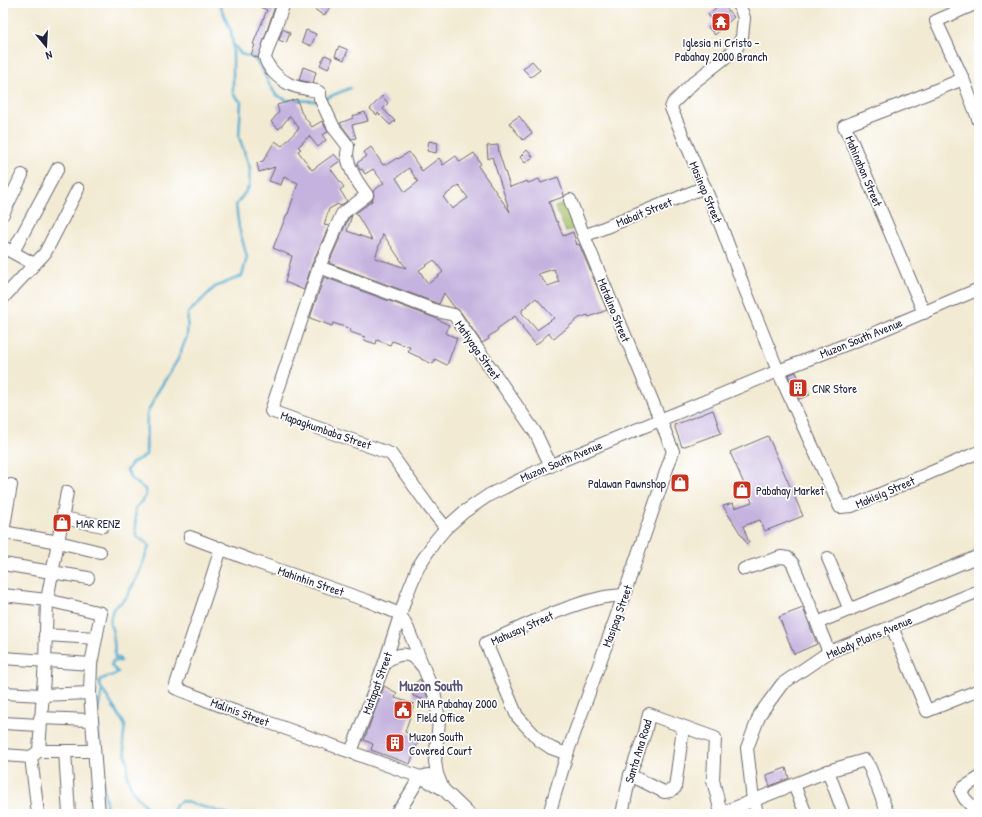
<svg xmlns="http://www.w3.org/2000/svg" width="982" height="817" font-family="'Patrick Hand',sans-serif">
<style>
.green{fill:#a4c168;stroke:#637252}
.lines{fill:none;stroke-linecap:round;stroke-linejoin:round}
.stream{stroke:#52accf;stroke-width:2.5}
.building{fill:#c5b2de;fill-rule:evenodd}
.minor-casing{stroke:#6b6870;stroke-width:14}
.minor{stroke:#fff;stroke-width:12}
.labels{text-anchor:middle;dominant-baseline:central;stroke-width:3.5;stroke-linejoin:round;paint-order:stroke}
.poi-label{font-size:12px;fill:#22223b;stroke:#fff;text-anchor:start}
.street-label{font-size:12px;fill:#22223b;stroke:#fff}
.quarter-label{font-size:14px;font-weight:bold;fill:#5b5474;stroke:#fff}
</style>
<rect width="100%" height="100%" fill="#fff"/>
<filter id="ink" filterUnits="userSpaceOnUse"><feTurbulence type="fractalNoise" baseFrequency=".025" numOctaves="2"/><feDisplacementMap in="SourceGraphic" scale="8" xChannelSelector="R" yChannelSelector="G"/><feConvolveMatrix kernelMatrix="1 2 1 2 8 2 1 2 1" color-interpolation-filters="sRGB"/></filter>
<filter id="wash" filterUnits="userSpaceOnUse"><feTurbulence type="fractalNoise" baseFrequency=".012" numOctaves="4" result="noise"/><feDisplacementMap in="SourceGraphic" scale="16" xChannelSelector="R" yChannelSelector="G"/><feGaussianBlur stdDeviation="0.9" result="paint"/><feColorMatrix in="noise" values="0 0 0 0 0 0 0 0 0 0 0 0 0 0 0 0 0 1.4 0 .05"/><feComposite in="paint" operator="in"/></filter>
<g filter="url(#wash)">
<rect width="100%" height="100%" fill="#f2ead3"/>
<!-- green -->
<path class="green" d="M573,200l9,25 -16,7 -11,-25z"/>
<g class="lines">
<!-- stream -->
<g class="stream">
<path d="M234,45l7,9 13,4 9,13 5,11 8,13 11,5 29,1"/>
<path d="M324,99l26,-11"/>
<path d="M97,714l5,-24"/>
<path d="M98,723l5,61 5,30"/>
<path d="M153,814l-20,-22 -6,-17 1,-11 -5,-22 2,-17 -25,-39 -1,-5c6,-5 14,-4 19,-9l-7,-6 2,-5h8l-2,-3h-4c-1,-9 0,-27 -5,-33l1,-9 2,-7 13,-11 12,-23 11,-28 -2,-4 -11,-7c-1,-9 0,-18 -1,-27l11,-13 -1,-7 -14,-10 -4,-9 5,-7 14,-8 1,-41 10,-21 21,-34 9,-23 1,-23 27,-26 27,-11 5,-19 -8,-29 -3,-23 13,-18 1,-19 -11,-31 2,-35 -8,-8v-49l-2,-14 -12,-28"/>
<path d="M171,814l6,-10 5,-3 46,13"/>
</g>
</g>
<g id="blocks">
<!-- building -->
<g class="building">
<path d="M250,3h26l-18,55 -7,-3 4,-10 -2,-1 14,-34z"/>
<path d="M306,3h18l6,4 -6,9z"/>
<path d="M721,3l13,14 -19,18 -7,-8 6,-6 -6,-6z"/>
<path d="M283,29l7,4 -4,10 -7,-3z"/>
<path d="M306,30l10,4 -5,12 -9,-4z"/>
<path d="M339,46l9,4 -4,10 -9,-4z"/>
<path d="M325,55l7,3 -4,11 -8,-4z"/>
<path d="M532,61l8,9 -9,7 -8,-8z"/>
<path d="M303,67l13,5 -3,11 -14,-3z"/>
<path d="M382,96l6,7 -5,6 12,12 -5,4 -12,-12 -1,2 -7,-6z"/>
<path d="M297,99l4,13 11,15 10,-6 6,11 -6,3 4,5 -8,7 -9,-11 -11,11 3,2 -3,2 14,19 22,-16 6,7 -10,7 14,19 -4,3 7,11 -7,5 -2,-2 -9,5 -5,16 5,1 -17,38 -8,26 -19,-8 7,-26 -19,-8 14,-34h1l10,-31 -14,-6 -3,8 -12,-4 6,-14 -16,5 -2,-9 6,-2 12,-20 7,5 17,-18 -9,-12 -11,13 -8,-7 8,-10 -2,-7z"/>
<path d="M365,112l3,9 -16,4 4,13 -4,1 -12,-16 13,-5v-2z"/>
<path d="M519,116l13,17 -9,7 -14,-17z"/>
<path d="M429,141l9,2 -2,10 -9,-2z"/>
<path d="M498,145l1,8 11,34 17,-6 1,2 11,-4 2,4 17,-6 6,18 -1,2 -14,5 7,20 1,-1 6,15 10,-4 4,13 2,-1 28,66 -18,7 -1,-2 -9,3 -25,21 -5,-6 -13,12 -14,-17 1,-1 -8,-11 -18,13 1,1 -10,7 1,2 -7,4 -22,-32 -6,-4 -10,-14 -5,11 -110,-41 19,-44 4,-4 -5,16 25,9 -16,-27 16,-12 2,-6 -1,-4 11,-8 -11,-14 -8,5 -3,-5 -2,1 -3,-7 10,-7 -3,-4 7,-5 12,18 2,-1 1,1 11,-7 1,1 11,-7 13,19 17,-13 4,7 13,-9 4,6 14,-9 7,11 -3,2 32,46 -18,-55 -4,2 -1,-13zM409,168l9,14 -13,10 -9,-14zM459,185l9,13 -16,11 -9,-12zM383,234l10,15 13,19 -31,-10zM434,260l9,12 -15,12 -9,-14zM554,269l5,13 -11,4 -10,-12zM536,298l18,20 -17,12 -15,-17v-3z"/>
<path d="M527,150l6,7 -8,6 -5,-6z"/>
<path d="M324,277l111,41 14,7 -4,8 12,5 -10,27 -12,-6 -2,5 -12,-5v-1l-13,-6 2,-5 -18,-6 -2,4 -13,-5 -1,4 -12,-4 1,-3 -15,-5 1,-3 -18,-6 -1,3 -22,-8z"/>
<path d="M796,372l4,9 4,-2 6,16 -11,4 -11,-24z"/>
<path d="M713,410l8,23 -39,14 -8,-22z"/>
<path d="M768,436l35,80 -38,15 -5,-11 -17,6 6,17 -2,1 -24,-38 10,-3 2,5 17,-6 -22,-50z"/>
<path d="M681,477l5,7 -8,6 -5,-7z"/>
<path d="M803,608l14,36 -23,10 -15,-37z"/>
<path d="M420,679l8,19v3l-15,-5 -1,-10z"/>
<path d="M384,686l13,7 -2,5 19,6 -9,28 15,5 -10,27 -39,-14 2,-6 -9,-4z"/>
<path d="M786,768l3,10 -19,8 -4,-11z"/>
</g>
</g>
</g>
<g filter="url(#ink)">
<use href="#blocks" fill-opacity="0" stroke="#6b6870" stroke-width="1"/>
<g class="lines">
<!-- minor casing -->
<g class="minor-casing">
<g id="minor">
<path d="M284,3l-19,54c2,11 14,22 24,27 8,4 19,5 28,7l3,2v5l14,30 14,18c0,3 -1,6 -1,9 2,15 11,28 20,40l-25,19 -23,53 -48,144 120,43 38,53 17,21"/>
<path d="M737,3l3,3 4,12 -2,19 -6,12 -43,34 -20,20 -2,5 50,118 21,56 36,89 62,136 12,-1 127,-54"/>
<path d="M977,3l-41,18 27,58 16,42"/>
<path d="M3,214l19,-39"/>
<path d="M584,236l121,-49"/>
<path d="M3,247l31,17"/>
<path d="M13,252l45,-84"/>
<path d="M319,267l118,44 17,4 81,117 16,34"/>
<path d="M3,298l42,-45 33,-64"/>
<path d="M924,313l-72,-171 -8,-16 60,-23 59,-24"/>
<path d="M63,518l40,8"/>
<path d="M3,532l55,10 42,10"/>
<path d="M3,532l8,-47"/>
<path d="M190,537l63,24 115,40 32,13"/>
<path d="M221,548c-14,47 -31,93 -46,140l59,23 28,9 158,57 23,12"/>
<path d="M828,558l22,52"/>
<path d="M3,564l85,14"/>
<path d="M744,569l37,-12 7,1 5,6 36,88"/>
<path d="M3,595l44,5 54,13 -10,51 -1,29 9,121"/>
<path d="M400,614l8,15 27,67 4,25 -4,40 2,13 6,15 26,25"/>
<path d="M817,623l162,-67"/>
<path d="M892,627l35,84 52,-21"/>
<path d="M45,635l51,3"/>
<path d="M3,658l88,6"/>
<path d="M385,662c15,-10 26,-11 37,4"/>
<path d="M3,693l39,2 48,-2"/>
<path d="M40,718l51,2"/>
<path d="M3,723l37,2"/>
<path d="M39,751l6,-90 2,-61 11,-58 9,-50"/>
<path d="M65,751l4,63"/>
<path d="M351,752l34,-90 21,-65 12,-30 17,-26 11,-13 18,-16 25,-17 55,-27 234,-97 90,-35 111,-47"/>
<path d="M567,754l-16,-6 -12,-8 -22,-24 -31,-73c37,-16 75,-36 114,-45 8,-2 16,-2 24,-3"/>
<path d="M3,755l28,2 8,-6h55"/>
<path d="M31,757l7,57"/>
<path d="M828,771l16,43"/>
<path d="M630,775l34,17 6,-1 5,-3 8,-60"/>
<path d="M794,785l12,29"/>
<path d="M395,814l8,-9 17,-28 8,-2"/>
<path d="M549,814l18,-60 57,-159 49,-144 -89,-215 -14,-36"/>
<path d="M622,814l8,-39 15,-42 4,-19 66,24 -2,42 8,33"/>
<path d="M719,814l109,-43 37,-11 5,8 18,46"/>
<path d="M758,814l-5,-14 -6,-52 13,-34 22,-30 47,-32 150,-61"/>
<path d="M979,814l-14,-15 -4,-7 2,-4 16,-10"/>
</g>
</g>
<!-- minor -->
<use href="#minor" class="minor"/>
</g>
</g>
<!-- icons -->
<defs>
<g id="temple-square" transform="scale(1)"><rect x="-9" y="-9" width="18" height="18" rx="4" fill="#c8321e" stroke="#fff"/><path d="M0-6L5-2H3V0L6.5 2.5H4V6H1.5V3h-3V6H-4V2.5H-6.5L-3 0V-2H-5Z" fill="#fff"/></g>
<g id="building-square" transform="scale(1)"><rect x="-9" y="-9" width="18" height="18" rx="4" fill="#c8321e" stroke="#fff"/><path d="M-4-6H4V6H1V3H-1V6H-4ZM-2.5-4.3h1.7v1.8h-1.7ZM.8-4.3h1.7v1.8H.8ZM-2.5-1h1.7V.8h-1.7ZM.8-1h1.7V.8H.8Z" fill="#fff"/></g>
<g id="shop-square" transform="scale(1)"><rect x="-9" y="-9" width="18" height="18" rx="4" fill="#c8321e" stroke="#fff"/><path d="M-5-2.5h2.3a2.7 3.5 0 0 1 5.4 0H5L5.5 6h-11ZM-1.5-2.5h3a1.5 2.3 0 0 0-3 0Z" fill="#fff"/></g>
<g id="civic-square" transform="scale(1)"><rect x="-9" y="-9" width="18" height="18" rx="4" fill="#c8321e" stroke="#fff"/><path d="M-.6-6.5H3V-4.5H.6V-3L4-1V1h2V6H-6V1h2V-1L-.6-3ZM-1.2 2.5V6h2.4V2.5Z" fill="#fff"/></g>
</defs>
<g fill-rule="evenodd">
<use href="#temple-square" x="721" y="22"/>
<use href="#building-square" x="798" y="388"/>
<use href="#shop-square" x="680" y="483"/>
<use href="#shop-square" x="742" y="490"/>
<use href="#shop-square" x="62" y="523"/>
<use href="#civic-square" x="403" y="710"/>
<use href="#building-square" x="395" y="743"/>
</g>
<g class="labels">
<!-- poi labels -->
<g class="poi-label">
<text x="721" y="42" text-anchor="middle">Iglesia ni Cristo -<tspan x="721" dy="14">Pabahay 2000 Branch</tspan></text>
<text x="812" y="388">CNR Store</text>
<text x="666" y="483" text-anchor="end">Palawan Pawnshop</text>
<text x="756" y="490">Pabahay Market</text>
<text x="76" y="523">MAR RENZ</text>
<text x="417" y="703">NHA Pabahay 2000<tspan x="417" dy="14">FIeld Office</tspan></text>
<text x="409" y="736">Muzon South<tspan x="409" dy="14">Covered Court</tspan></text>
</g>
<!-- street labels -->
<g class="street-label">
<text transform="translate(864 171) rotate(67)">Mahinahon Street</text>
<text transform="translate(706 192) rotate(67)">Masinop Street</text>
<text transform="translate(644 212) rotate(-22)">Mabait Street</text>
<text transform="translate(614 310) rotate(68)">Matalino Street</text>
<text transform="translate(861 338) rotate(-22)">Muzon South Avenue</text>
<text transform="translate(478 350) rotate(55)">Matiyaga Street</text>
<text transform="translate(326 430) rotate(19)">Mapagkumbaba Street</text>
<text transform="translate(561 461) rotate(-23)">Muzon South Avenue</text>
<text transform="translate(885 492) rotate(-23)">Makisig Street</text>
<text transform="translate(311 581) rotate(19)">Mahinhin Street</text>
<text transform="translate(617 616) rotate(-70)">Masipag Street</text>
<text transform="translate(522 628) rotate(-24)">Mahusay Street</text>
<text transform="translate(869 637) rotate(-23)">Melody Plains Avenue</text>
<text transform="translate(377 683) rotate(-70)">Matapat Street</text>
<text transform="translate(240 712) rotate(20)">Malinis Street</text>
<text transform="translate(638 751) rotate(-73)">Santa Ana Road</text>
</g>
<!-- quarter labels -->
<g class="quarter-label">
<text x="431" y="685">Muzon South</text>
</g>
</g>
<!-- margin -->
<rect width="982" height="817" fill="none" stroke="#fff" stroke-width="16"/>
<!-- north arrow -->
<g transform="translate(46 46) rotate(162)" stroke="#ffffff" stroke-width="3" paint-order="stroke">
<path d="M0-3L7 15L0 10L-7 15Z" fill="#22223b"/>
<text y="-6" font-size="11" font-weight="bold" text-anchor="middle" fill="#22223b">N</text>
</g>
</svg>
